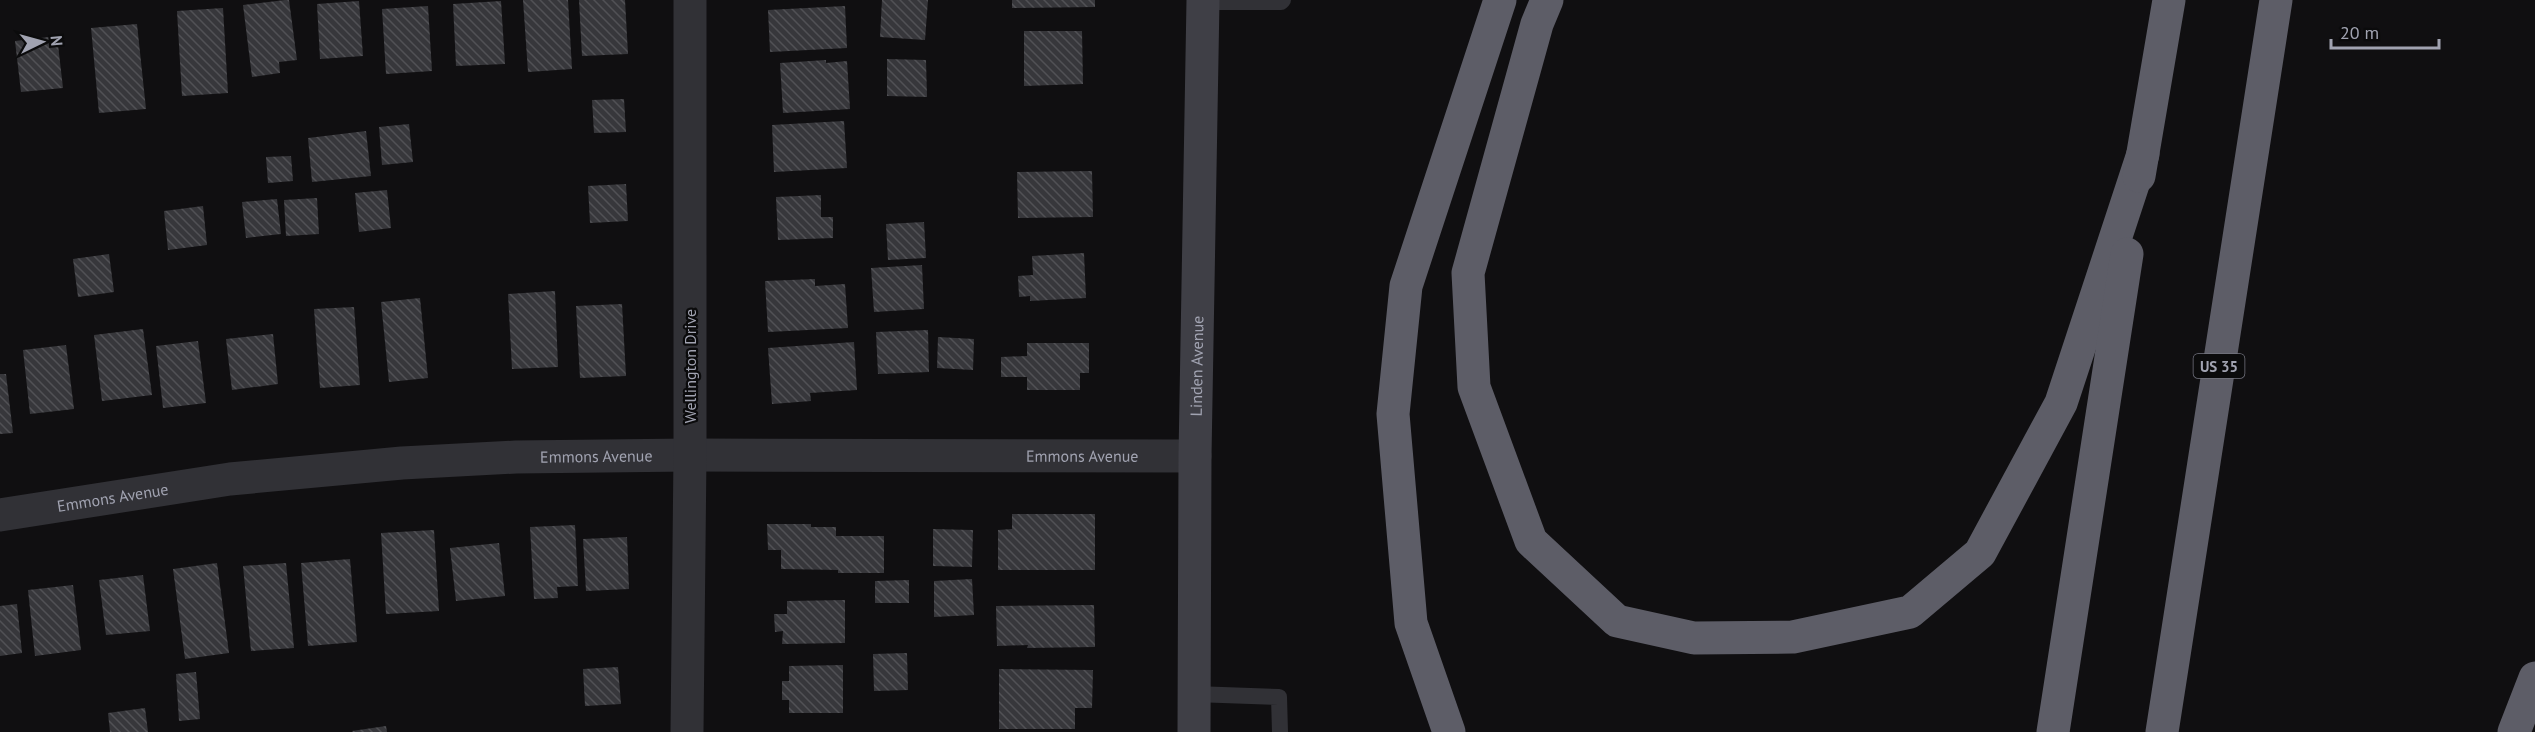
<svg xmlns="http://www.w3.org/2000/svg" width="2535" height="732" font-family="'PT Sans',sans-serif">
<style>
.building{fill:url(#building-back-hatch)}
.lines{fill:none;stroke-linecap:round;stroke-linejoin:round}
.lane{stroke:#313136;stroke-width:16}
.street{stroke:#313136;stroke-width:33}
.secondary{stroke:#3f3f46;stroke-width:33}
.highway{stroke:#5d5d67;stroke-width:33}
.labels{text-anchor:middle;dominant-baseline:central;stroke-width:4.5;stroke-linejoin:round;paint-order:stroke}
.shield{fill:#0b0b0c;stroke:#747580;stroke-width:1.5}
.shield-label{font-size:15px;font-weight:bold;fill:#a1a3b1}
.street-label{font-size:16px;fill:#a1a3b1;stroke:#0b0b0c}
</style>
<defs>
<pattern id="building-back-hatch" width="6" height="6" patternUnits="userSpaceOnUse" patternTransform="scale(1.5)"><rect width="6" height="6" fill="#37373b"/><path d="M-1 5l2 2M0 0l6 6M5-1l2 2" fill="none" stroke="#515155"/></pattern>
</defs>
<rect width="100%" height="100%" fill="#100f11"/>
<!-- building -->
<g class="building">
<path d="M285,0h4l8,60 -18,2 1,11 -28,4 -9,-72z"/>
<path d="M523,0h45l4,69 -44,3z"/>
<path d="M579,0h46l3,54 -46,2z"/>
<path d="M882,0h46l-3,40 -45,-3z"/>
<path d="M1012,0h83v7l-83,1z"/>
<path d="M359,1l4,55 -43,3 -3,-55z"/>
<path d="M501,1l4,63 -49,2 -3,-62z"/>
<path d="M428,6l4,65 -46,3 -4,-65z"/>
<path d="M845,6l2,42 -77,4 -2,-42z"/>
<path d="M223,8l5,85 -46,3 -5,-85z"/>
<path d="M137,24l9,85 -47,4 -8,-85z"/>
<path d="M1024,31h58l1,53 -59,2z"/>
<path d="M57,36l6,52 -42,4 -6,-51z"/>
<path d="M887,59l39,1 1,37 -40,-1z"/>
<path d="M826,60v3l21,-2 3,48 -67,4 -3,-50z"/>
<path d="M624,99l2,33 -32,1 -2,-33z"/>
<path d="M844,121l3,47 -73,4 -2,-47z"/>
<path d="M409,124l4,38 -31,3 -3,-38z"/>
<path d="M366,131l5,45 -59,6 -4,-44z"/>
<path d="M291,156l2,25 -25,2 -2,-26z"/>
<path d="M1092,171l1,46 -75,1 -1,-46z"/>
<path d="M626,184l2,37 -38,2 -2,-37z"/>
<path d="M387,190l4,38 -32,4 -4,-39z"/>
<path d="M821,195v22h12v21l-55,2 -2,-43z"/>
<path d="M317,198l2,36 -33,2 -2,-36z"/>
<path d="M277,199l4,35 -35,4 -4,-36z"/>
<path d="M203,206l4,39 -39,5 -4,-39z"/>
<path d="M924,222l2,36 -38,2 -2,-36z"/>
<path d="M1084,253l2,45 -56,3v-5l-11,1 -1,-21 15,-1 -1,-19z"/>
<path d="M109,254l5,38 -36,5 -5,-38z"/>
<path d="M922,265l2,44 -50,3 -3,-44z"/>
<path d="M815,279v7l30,-2 3,44 -80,4 -3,-51z"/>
<path d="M555,291l3,76 -46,2 -4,-75z"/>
<path d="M420,298l8,80 -39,4 -8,-80z"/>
<path d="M622,304l4,72 -46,2 -4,-72z"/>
<path d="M354,307l6,78 -40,3 -6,-79z"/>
<path d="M143,329l9,66 -50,6 -8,-66z"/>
<path d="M928,330l1,42 -51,2 -2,-42z"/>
<path d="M273,334l5,50 -46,6 -6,-51z"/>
<path d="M938,337l36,2 -1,31 -36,-2z"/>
<path d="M198,341l8,62 -43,5 -7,-62z"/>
<path d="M854,342l3,48 -47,3 1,8 -39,3 -4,-56z"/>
<path d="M1027,343h62v30h-9v17h-53v-13h-26v-20l26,-1z"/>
<path d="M66,345l8,64 -44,5 -7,-64z"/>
<path d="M0,374h6l7,59 -13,1z"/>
<path d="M1012,514h83v56h-97v-40l14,-1z"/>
<path d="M767,524h44v3h25v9h48v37h-46v-3l-57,-1v-19h-13z"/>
<path d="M575,525l3,61 -21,1 1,11 -24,1 -4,-72z"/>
<path d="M933,529l40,1 -1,37 -39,-1z"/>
<path d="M434,530l5,81 -53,3 -5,-81z"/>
<path d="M627,537l2,52 -43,2 -3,-52z"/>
<path d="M499,543l6,53 -49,5 -6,-53z"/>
<path d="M350,559l7,83 -49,4 -7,-83z"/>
<path d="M217,563l12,90 -44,6 -12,-90z"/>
<path d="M286,563l8,85 -43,3 -8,-85z"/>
<path d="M143,575l7,56 -44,4 -7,-55z"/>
<path d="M972,579l2,36 -40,2v-36z"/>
<path d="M909,580v23h-34v-22z"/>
<path d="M73,585l8,65 -46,6 -7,-66z"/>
<path d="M845,600v43l-63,1 1,-13 -8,1 -1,-18h13v-13z"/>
<path d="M17,604l5,49 -22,3v-50z"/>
<path d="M1094,605l1,42 -68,1 1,-3 -31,1 -1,-40z"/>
<path d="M907,653l1,37 -34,1 -1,-37z"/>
<path d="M843,665v48h-54v-13h-7v-19h7v-15z"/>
<path d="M618,667l3,37 -36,2 -2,-37z"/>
<path d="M999,669l94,1 -1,38h-17v21h-76z"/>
<path d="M196,672l4,47 -21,2 -3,-47z"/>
<path d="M145,708l3,24h-38l-2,-19z"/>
<path d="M386,726l1,6h-34l-1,-1z"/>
</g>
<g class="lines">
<!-- lane -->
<g class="lane">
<path d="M1203,2h78l2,-2"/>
<path d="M1194,694l85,3 1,35"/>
</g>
<!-- street -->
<g class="street">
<path id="s1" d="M0,515l230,-36 172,-16 114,-6 174,-2 505,1"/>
<path d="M687,732l3,-277v-455"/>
</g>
<!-- secondary -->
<path class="secondary" id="s2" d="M1194,732l1,-276 8,-456"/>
<!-- highway -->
<g class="highway">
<path d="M1547,0l-10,24 -69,249 6,114 57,154 86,80 77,17 99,-1 117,-25 70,-59 81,-150 82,-249"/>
<path d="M2139,176l30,-176"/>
<path d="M1449,732l-38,-109 -18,-209 13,-128 94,-286"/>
<path d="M2053,732l74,-478"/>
<path d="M2162,732l114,-732"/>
<path d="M2514,732l21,-54"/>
</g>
</g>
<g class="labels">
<!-- shield labels -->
<rect class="shield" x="2193.5" y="354" width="51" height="24" rx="4.5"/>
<g class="shield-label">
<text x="2219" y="366">US 35</text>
</g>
<!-- street labels -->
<g class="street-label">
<text transform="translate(690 366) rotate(-90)">Wellington Drive</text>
<text stroke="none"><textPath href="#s2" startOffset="366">Linden Avenue</textPath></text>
<text stroke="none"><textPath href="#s1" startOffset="600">Emmons Avenue</textPath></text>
<text stroke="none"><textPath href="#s1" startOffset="1086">Emmons Avenue</textPath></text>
<text stroke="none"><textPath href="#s1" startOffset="114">Emmons Avenue</textPath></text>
</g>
</g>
<!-- north arrow -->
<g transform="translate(42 42) rotate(85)" stroke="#0b0b0c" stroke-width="4.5" paint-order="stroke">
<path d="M0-4.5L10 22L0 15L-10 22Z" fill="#a1a3b1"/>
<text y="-9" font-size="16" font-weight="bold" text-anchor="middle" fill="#a1a3b1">N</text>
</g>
<!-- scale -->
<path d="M2331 39v9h108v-9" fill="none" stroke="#a1a3b1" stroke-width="3"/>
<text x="2340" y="39" font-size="18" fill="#a1a3b1" stroke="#0b0b0c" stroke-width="4.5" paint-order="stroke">20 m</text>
</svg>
